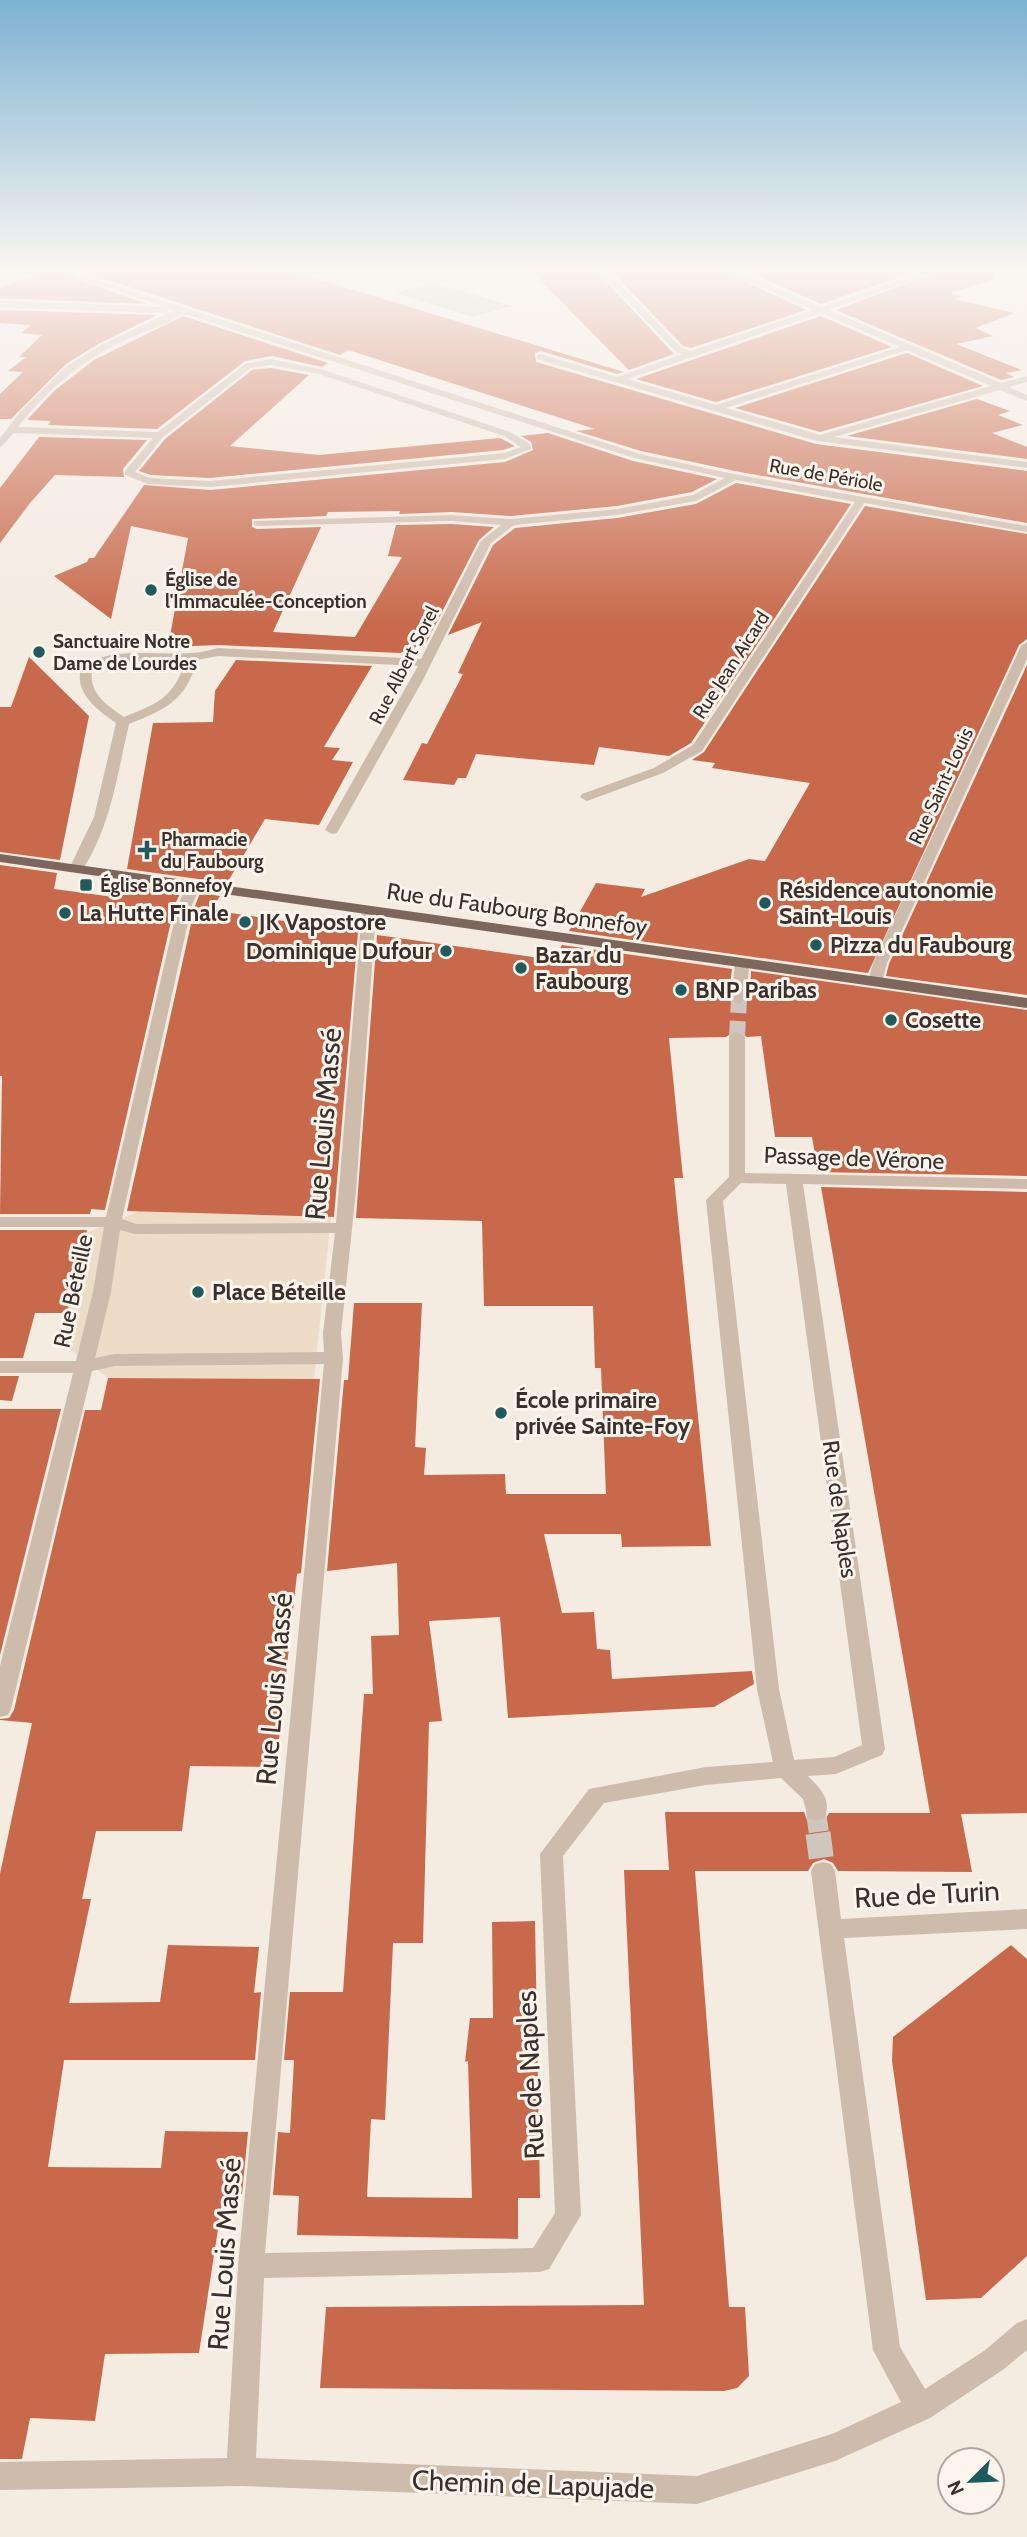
<svg xmlns="http://www.w3.org/2000/svg" width="1027" height="2537" font-family="Cabin,sans-serif">
<style>
.green{fill:#b8c4a0}
.plaza{fill:#ecdcc8}
.building{fill:#c8694b}
.lines{fill:none;stroke-linecap:round;stroke-linejoin:round}
.minor-tunnel-far2{stroke:#cfc6bd;stroke-width:16;stroke-dasharray:16 8;stroke-linecap:butt}
.minor-tunnel-far1{stroke:#cfc6bd;stroke-width:20;stroke-dasharray:20 10;stroke-linecap:butt}
.minor-tunnel{stroke:#cfc6bd;stroke-width:25;stroke-dasharray:25 13;stroke-linecap:butt}
.minor{fill:#cdbbac;fill-rule:evenodd}
.major{fill:#7d675c;fill-rule:evenodd}
.poi-dot{fill:#1f5a5e;stroke:#fbf5ee;stroke-width:2.5}
.labels{text-anchor:middle;dominant-baseline:central;stroke-width:6;stroke-linejoin:round;paint-order:stroke}
.far-street-label{font-size:19px;fill:#3b302b;stroke:#fbf5ee}
.far-poi-label{font-size:19px;font-weight:bold;fill:#3b302b;stroke:#fbf5ee;text-anchor:start}
.poi-label{font-size:23px;font-weight:bold;fill:#3b302b;stroke:#fbf5ee;text-anchor:start}
.street-label{font-size:23px;fill:#3b302b;stroke:#fbf5ee}
.near-street-label{font-size:28px;fill:#3b302b;stroke:#fbf5ee}
</style>
<rect width="100%" height="100%" fill="#f4ebe1"/>
<!-- green -->
<path class="green" d="M433,282l78,24 -38,11 -78,-24z"/>
<!-- plaza -->
<path class="plaza" d="M140,1211l191,6 -17,162 -206,-1 -48,-36 26,-109z"/>
<!-- building -->
<g class="building">
<path d="M49,271h5l93,33 -147,-6v-11z"/>
<path d="M80,271h211l333,101 -7,2 -76,-23 -6,2 1,9 280,82 211,27v52l-292,-52 -94,-20 -65,-20 19,-2 -247,-79 -8,5z"/>
<path d="M531,271h65l78,83 -45,16z"/>
<path d="M611,271h112l83,39 -115,38 -8,-2z"/>
<path d="M746,271h171l-96,33z"/>
<path d="M941,271h52l1,8 -44,14 12,3 -8,3 61,14 -40,15 18,8 -37,8 66,26 -16,3 8,4 -13,3 -165,-70z"/>
<path d="M0,310l157,5 -57,28 -34,21 -55,55h-11v-25l23,-22 -15,-1 18,-14h-7l23,-22 -21,-2 10,-8 -31,-2z"/>
<path d="M183,316l145,47 -6,4 -50,-11 -27,5 -88,68 -109,-4 3,-4 -24,-1 27,-29 40,-31z"/>
<path d="M821,316l71,31 -176,55 -80,-23z"/>
<path d="M907,353l76,33 -163,46 -85,-24z"/>
<path d="M271,368l38,7 -79,71 89,9 181,-17 15,8 -12,4 -293,28 -59,-3 -12,-4 26,-32 87,-69z"/>
<path d="M977,399l33,12 -12,4 25,10 -31,8 35,14v12l-180,-23z"/>
<path d="M548,433l85,28 84,18 -25,13 -75,14 -106,10 -59,-4 -53,2 1,-3 -72,1 -2,4 -74,3v8l5,2 64,-2 -48,105 82,5 47,-80 -14,-1 8,-31 56,-1 42,3 -15,13 -53,103 -26,10 -182,-8 -50,2 20,-109 -57,-12 -20,93 -57,-43 33,-14 2,-4h5l50,-73 66,5 295,-28 28,-12 -2,-8 -10,-6z"/>
<path d="M39,437l108,3 -24,29 1,8 -69,-2 -25,28 -30,40v-55z"/>
<path d="M736,483l115,21 -160,239 -22,13 -70,-9 -5,18 -118,-11 -10,24h-8l-4,7 -51,-5 19,-37 5,1 36,-70 -5,-1 24,-51 -34,13 45,-90 22,-17 102,-10 79,-14z"/>
<path d="M865,506l162,28v105l-8,6 -151,328 -299,-42 27,-48 49,6 -4,8 108,-38 16,2 45,-78 -98,-15 3,-5 -23,-3 12,-8z"/>
<path d="M29,657l60,59 -29,144 -60,-8v-145h11z"/>
<path d="M236,660l136,6 -48,81 16,1 -8,12 21,2 -34,63 -54,-6 -38,64 -100,-14 26,-146 60,-1 2,-31z"/>
<path d="M1027,665v330l-141,-19 3,-12z"/>
<path d="M0,865l57,8 -3,16 67,9 3,-16 58,8 -7,14 -70,306 -14,-1 -1,5h-90l2,-138h-2z"/>
<path d="M200,893l20,3 -9,14 147,22 -24,285 -207,-6 68,-305z"/>
<path d="M377,935l177,25 8,-15 170,24 -4,30 10,7 12,-7 1,-28 276,39v166l-209,-4 -6,-35h-37l-14,-101 -14,1 -11,-7 -10,7 -57,1 14,140h-9l37,368 -89,1 -1,-13h-77l18,79 32,-1 3,37 13,1 2,29 140,-8 2,13 -40,23 -206,11 -8,-101 -71,4 13,100 -13,1 -6,221h-30l-8,177 -14,-1 -4,78 105,1 -4,-137 -3,1 5,-44h23l-1,-96 43,-1 5,277h-22v41l-221,-4 2,-39 -26,-1 5,-63 12,1 4,-73h-10l6,-68h53l21,-298h9l-2,-58 28,-1 -2,-72 -70,8 17,-191h4l6,-77h68l-7,144 11,1 -2,27 81,-1 1,20h100l-5,-126h-6l-2,-62h-109l-2,-85 -126,-3z"/>
<path d="M821,1187l206,5v621l-66,1 11,58 -134,-1 -5,-8 -9,-4 -11,4 -5,8h-113l34,436h16l4,69 -12,12 -13,3 -404,-3 6,-81 318,-2 -20,-435h45l-4,-58h139l3,8 8,3 10,-3 4,-7h101z"/>
<path d="M0,1230h87l-20,83h-32l-12,45h-23z"/>
<path d="M0,1376h19l-7,25 -12,-1z"/>
<path d="M108,1378l212,1 -19,194 -4,1 -21,193 -86,-1 -8,65h-86l-14,68h9l-22,104 91,-1 8,-57 91,2 -5,46 7,-1 -6,68h-191l-16,107 113,1 4,-37 83,1 -6,62h-7l-1,9h-12l-23,150 -94,1 -10,67 -65,-3 -8,41h-22v-585l32,-151 -32,-3v-1l9,-1 5,-8 71,-300h16z"/>
<path d="M0,1409h61l-61,246z"/>
<path d="M1011,1945l16,14v297l-46,42 -55,2 -34,-239 1,-24z"/>
</g>
<g class="lines">
<!-- minor-tunnel-far2 -->
<path class="minor-tunnel-far2" d="M737,1037l2,-38"/>
<!-- minor-tunnel-far1 -->
<path class="minor-tunnel-far1" d="M816,1812l3,22"/>
<!-- minor-tunnel -->
<path class="minor-tunnel" d="M818,1833l5,38"/>
<!-- minor -->
<g class="minor">
<path d="M56,271h14l570,183 94,20 293,52v6l-163,-29 -162,248 -39,22 -76,28 -7,-4 2,-3 72,-26 39,-23 162,-243 -119,-22 -40,21 -79,14 -103,10 -23,18 -67,135 -87,155 -5,1 -7,-4 93,-164 -200,-10 -21,4c-11,41 -31,49 -68,64 -12,51 -18,103 -48,148h-10l-2,-3 25,-52 22,-94c-18,-13 -44,-31 -34,-57 32,-20 73,-10 109,-13 9,0 18,-3 27,-5l203,11 60,-118 20,-16 -49,-4 -194,5 -4,-1v-4l198,-6 59,4 106,-10 76,-14 32,-17 -91,-20 -452,-145c-14,13 -41,19 -59,28 -43,21 -76,49 -105,86l140,5 87,-68 26,-5 53,11 186,62 20,12 1,5 -26,10 -295,28 -62,-3 -23,-9v-4l28,-33 -139,-5 -14,15v-10l21,-27 46,-45 34,-21 73,-35 -4,-1 -4,4 -166,-6v-6l165,6zM271,365l48,9 185,62 17,11 -17,6 -294,28 -60,-3 -15,-6 28,-35 88,-69zM185,661c-10,36 -28,43 -61,56 -17,-12 -35,-23 -32,-46l7,-5 21,-4z"/>
<path d="M598,271h9l75,77 9,3 122,-41 -87,-39h12l83,36 105,-36h13l-110,39 172,73 26,-7v6l-18,5 18,8v6l-27,-11 -166,47 193,25v6l-210,-27 -280,-82v-4l3,-1 77,23 65,-23 -6,-2zM821,313l79,34 -184,58 -89,-26zM907,350l84,36 -171,49 -94,-27z"/>
<path d="M1027,642v17l-140,304 -5,19 -7,4 -5,-1 -2,-3 5,-19 148,-317z"/>
<path d="M194,881l7,4 -9,20 -70,314 14,5 200,-1 26,-312 7,-4 7,4 -20,280 -15,142 2,25 -78,895 268,-5 22,-35 -15,-359 49,-65 117,-22 67,-5 -16,-73 -51,-489 23,-23v-140l3,-3 5,-2 8,5v136l282,6v10l-224,-5 82,565 -3,6 -46,19 -28,2c12,12 25,25 16,42l-8,3 -8,-3 -5,-19 -22,-21 -75,7 -102,18 -41,53 18,359 -32,54 -9,3 -276,6 -8,180 441,18 135,-42 69,-32 -28,-52 -62,-479 4,-7 8,-2 8,2 4,7 6,48 186,-10v20l-183,9 56,409 25,42 59,-38 33,-28 10,-4v31l-23,19 -74,49 -95,43 -138,43 -456,-18 -241,4v-28l227,-4 11,-192 86,-902 -209,2 -23,5 -81,338 -3,6 -8,2v-51l73,-293h-73v-12h76l17,-69 11,-65h-104v-10h106l72,-312 9,-20zM741,1183l45,1 76,561 -28,12 -40,3 -15,-71 -56,-488zM120,1230l15,4 200,-1 -12,100 1,19 -209,2 -20,4 16,-66z"/>
<path d="M742,960l7,4 -2,35 -8,5 -8,-5 4,-35z"/>
</g>
<!-- major -->
<path class="major" d="M0,854l1027,144v10l-1027,-146z"/>
</g>
<!-- sky -->
<linearGradient id="sky" x2="0" y2="1"><stop stop-color="#7eb2d2"/><stop offset="0.43" stop-color="#faf6f2"/><stop offset="1" stop-color="#faf6f2" stop-opacity="0"/></linearGradient>
<rect width="1027" height="627" fill="url(#sky)"/>
<!-- markers -->
<g class="poi-dot">
<circle cx="151" cy="590" r="7"/>
<circle cx="39" cy="652" r="7"/>
<path d="M143.5 839.5h7v7h7v7h-7v7h-7v-7h-7v-7h7z"/>
<rect x="79" y="878" width="14" height="14" rx="3.5"/>
<circle cx="765" cy="903" r="7"/>
<circle cx="65" cy="913" r="7"/>
<circle cx="245" cy="922" r="7"/>
<circle cx="816" cy="945" r="7"/>
<circle cx="446" cy="951" r="7"/>
<circle cx="521" cy="968" r="7"/>
<circle cx="681" cy="990" r="7"/>
<circle cx="891" cy="1020" r="7"/>
<circle cx="198" cy="1292" r="7"/>
<circle cx="501" cy="1413" r="7"/>
</g>
<g class="labels">
<!-- far-street labels -->
<g class="far-street-label">
<text transform="translate(826 475) rotate(10)">Rue de Périole</text>
<text transform="translate(404 665) rotate(-63)">Rue Albert Sorel</text>
<text transform="translate(731 665) rotate(-57)">Rue Jean Aicard</text>
<text transform="translate(941 786) rotate(-65)">Rue Saint-Louis</text>
</g>
<!-- far-poi labels -->
<g class="far-poi-label">
<text x="165" y="579">Église de<tspan x="165" dy="22">l'Immaculée-Conception</tspan></text>
<text x="53" y="641">Sanctuaire Notre<tspan x="53" dy="22">Dame de Lourdes</tspan></text>
<text x="161" y="839">Pharmacie<tspan x="161" dy="22">du Faubourg</tspan></text>
<text x="100" y="885">Église Bonnefoy</text>
</g>
<!-- poi labels -->
<g class="poi-label">
<text x="779" y="890">Résidence autonomie<tspan x="779" dy="26">Saint-Louis</tspan></text>
<text x="79" y="913">La Hutte Finale</text>
<text x="259" y="922">JK Vapostore</text>
<text x="830" y="945">Pizza du Faubourg</text>
<text x="432" y="951" text-anchor="end">Dominique Dufour</text>
<text x="535" y="955">Bazar du<tspan x="535" dy="26">Faubourg</tspan></text>
<text x="695" y="990">BNP Paribas</text>
<text x="905" y="1020">Cosette</text>
<text x="212" y="1292">Place Béteille</text>
<text x="515" y="1400">École primaire<tspan x="515" dy="26">privée Sainte-Foy</tspan></text>
</g>
<!-- street labels -->
<g class="street-label">
<text transform="translate(517 909) rotate(8)">Rue du Faubourg Bonnefoy</text>
<text transform="translate(854 1158) rotate(2)">Passage de Vérone</text>
<text transform="translate(73 1291) rotate(-78)">Rue Béteille</text>
<text transform="translate(840 1509) rotate(82)">Rue de Naples</text>
</g>
<!-- near-street labels -->
<g class="near-street-label">
<text transform="translate(323 1124) rotate(-85)">Rue Louis Massé</text>
<text transform="translate(274 1689) rotate(-85)">Rue Louis Massé</text>
<text transform="translate(927 1894) rotate(-3)">Rue de Turin</text>
<text transform="translate(530 2075) rotate(-93)">Rue de Naples</text>
<text transform="translate(224 2254) rotate(-86)">Rue Louis Massé</text>
<text transform="translate(533 2484) rotate(2)">Chemin de Lapujade</text>
</g>
</g>
<!-- north arrow -->
<g transform="translate(971 2481) rotate(246)"><circle r="33" fill="#fbf5ee" stroke="#aea6a0" stroke-width="2"/>
<path d="M0-5L12 26L0 18L-12 26Z" fill="#1f5a5e"/>
<text y="-10" font-size="19" font-weight="bold" text-anchor="middle" fill="#3b302b">N</text>
</g>
</svg>
